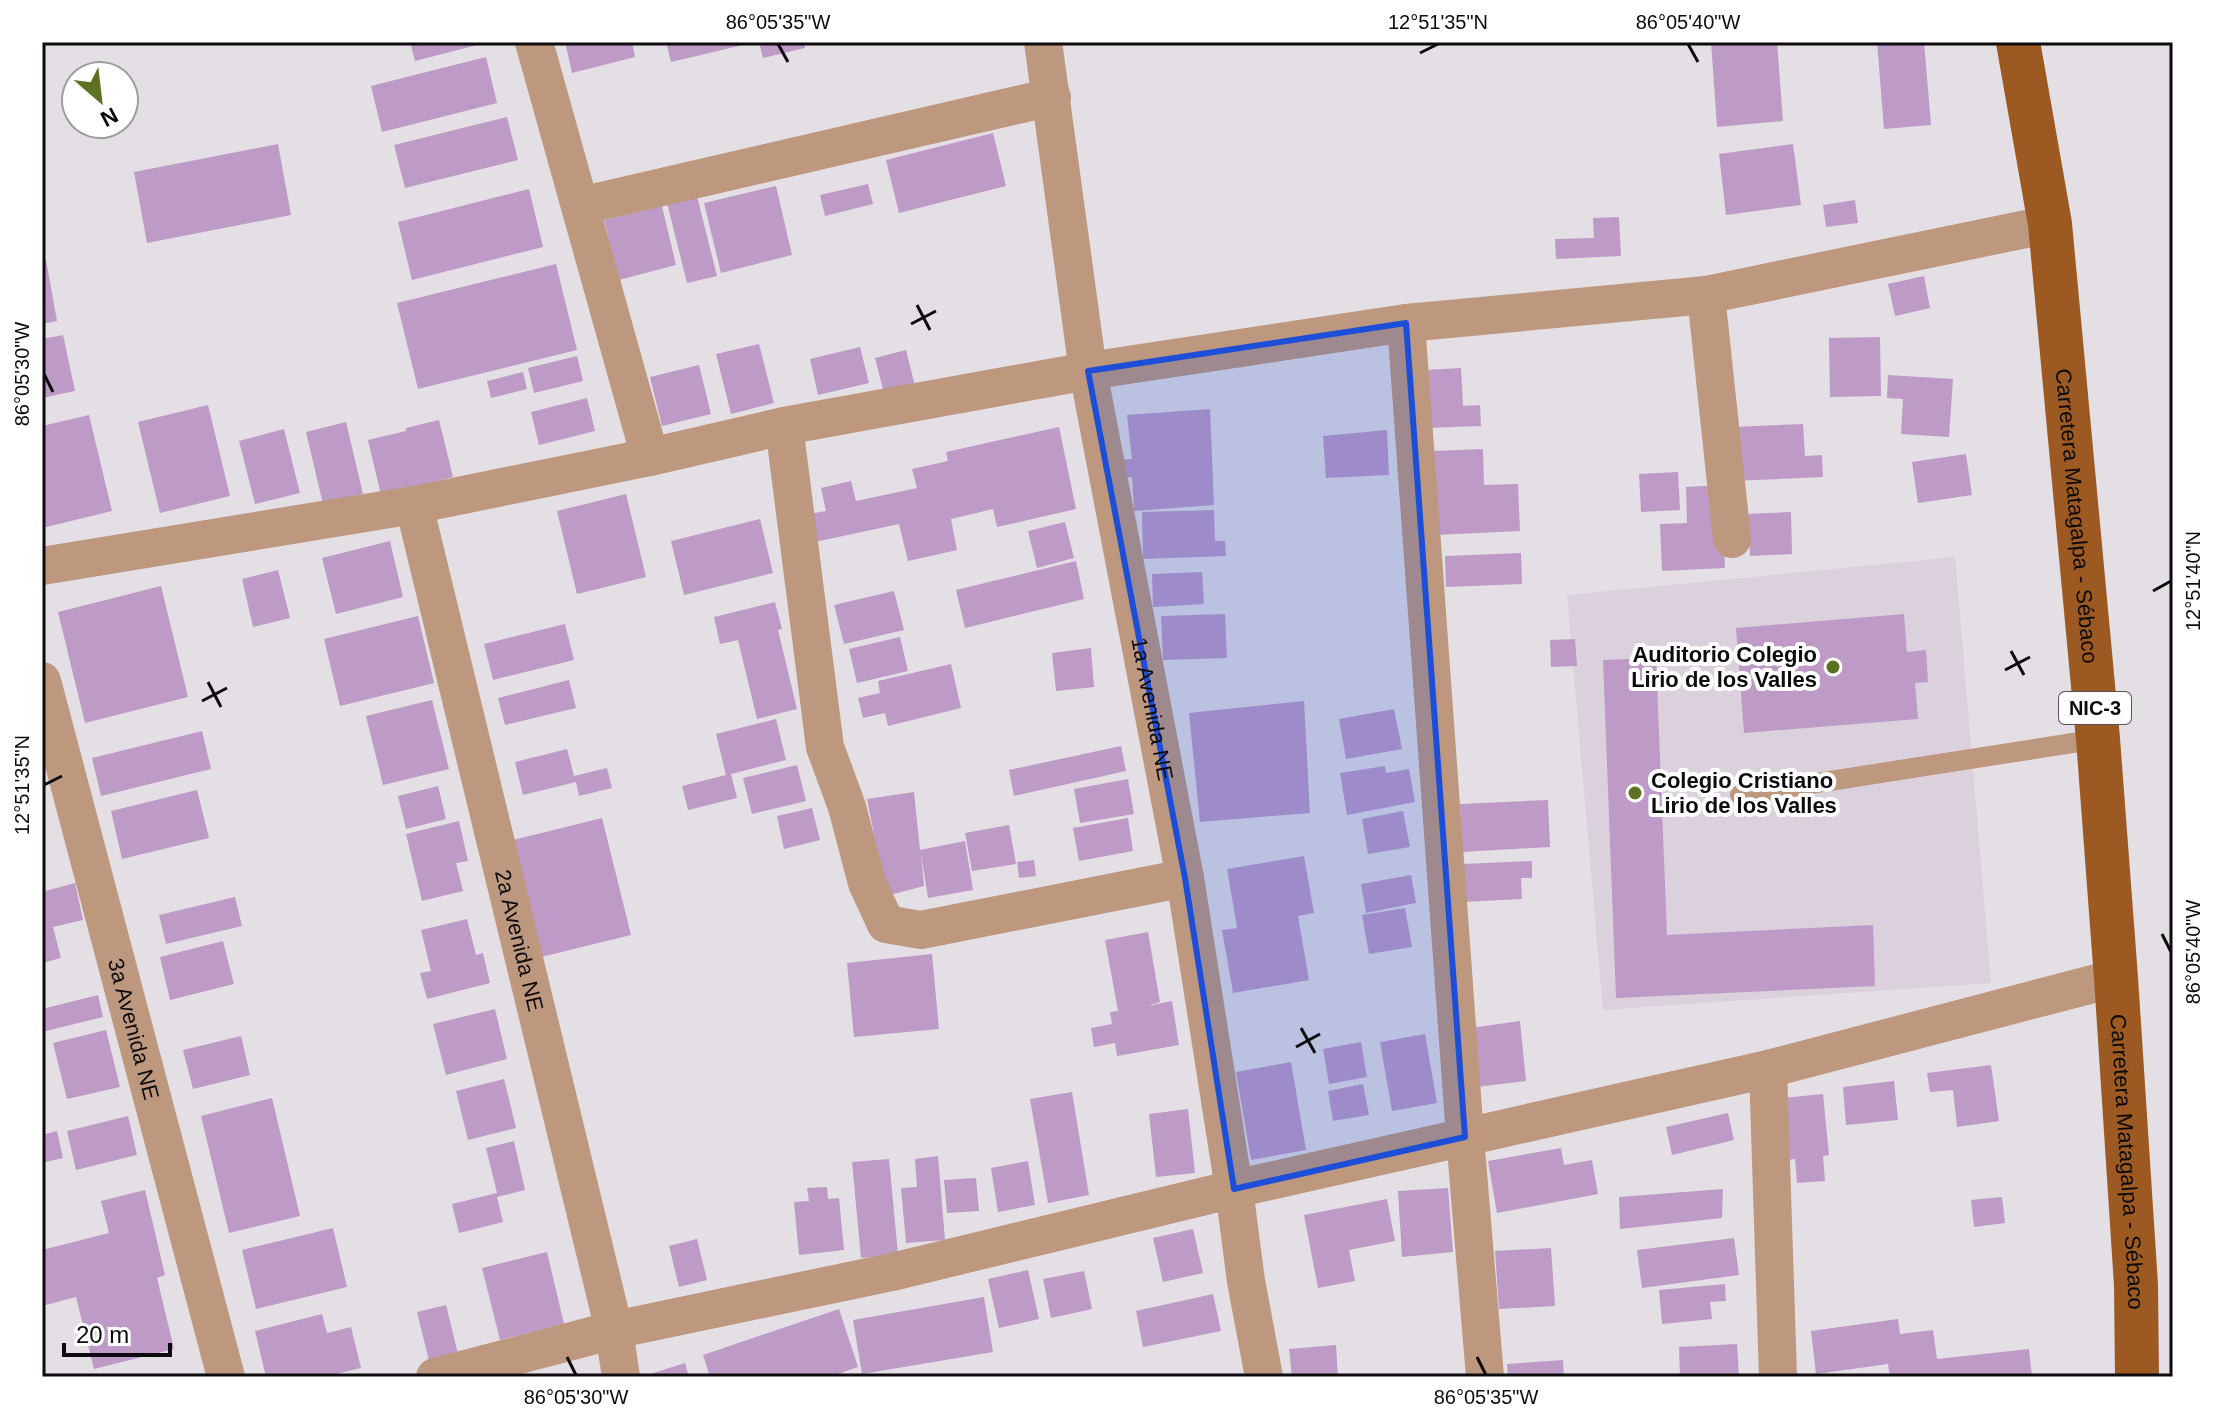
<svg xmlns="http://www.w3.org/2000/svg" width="2215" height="1419" font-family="Arial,sans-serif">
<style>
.built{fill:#dad1dd}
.building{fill:#bd9bc6}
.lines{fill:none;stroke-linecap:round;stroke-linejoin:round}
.service{stroke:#be987e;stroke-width:20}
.minor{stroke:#be987e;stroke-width:38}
.primary{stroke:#9c5921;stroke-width:44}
.marked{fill:#1d4ed8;fill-opacity:0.2;stroke:#1d4ed8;stroke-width:6;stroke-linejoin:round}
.ticks{fill:none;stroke:#0d0b0d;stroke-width:3}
.poi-dot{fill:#5c7222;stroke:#fff;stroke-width:3}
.labels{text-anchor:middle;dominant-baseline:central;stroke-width:8;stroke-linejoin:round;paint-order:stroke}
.shield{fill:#fff;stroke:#565456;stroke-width:2}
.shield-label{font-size:20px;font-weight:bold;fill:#0d0b0d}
.street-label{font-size:22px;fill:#0d0b0d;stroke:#fff}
.poi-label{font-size:22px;font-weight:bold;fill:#0d0b0d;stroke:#fff;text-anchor:end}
.neatline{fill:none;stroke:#0d0b0d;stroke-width:3}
.ticks-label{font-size:20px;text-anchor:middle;fill:#0d0b0d}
</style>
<rect width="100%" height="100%" fill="#e3dfe4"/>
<!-- built -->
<path class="built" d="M1955,557l36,426 -388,27 -36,-415z"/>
<!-- building -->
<g class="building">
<path d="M410,42h75v1l-70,18z"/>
<path d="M565,42h67l3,15 -63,16z"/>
<path d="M666,42h76l1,3 -72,17z"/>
<path d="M759,42h45l1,6 -42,10z"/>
<path d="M1711,42h66l6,79 -66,6z"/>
<path d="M1877,42h47l7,83 -47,4z"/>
<path d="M486,57l11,46 -115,29 -11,-46z"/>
<path d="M507,117l11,43 -113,28 -11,-43z"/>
<path d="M993,133l13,53 -107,27 -13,-53z"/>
<path d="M278,144l13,71 -144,28 -13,-71z"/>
<path d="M1793,144l8,61 -75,10 -7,-61z"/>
<path d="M868,184l5,20 -48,12 -5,-21z"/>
<path d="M776,186l16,69 -71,18 -17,-70z"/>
<path d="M529,189l14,58 -131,33 -14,-58z"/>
<path d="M697,196l20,80 -30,7 -20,-80z"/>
<path d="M1855,200l3,23 -32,4 -3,-22z"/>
<path d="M662,206l14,59 -57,15 -15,-60z"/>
<path d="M1619,217l2,39 -65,3 -1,-20 39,-1 -1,-20z"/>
<path d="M46,260l11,61 -15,3v-63z"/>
<path d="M556,264l21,86 -159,39 -21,-86z"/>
<path d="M1924,276l6,32 -35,8 -7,-32z"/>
<path d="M63,335l12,56 -33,7v-59z"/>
<path d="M1880,337l1,59 -51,1 -1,-59z"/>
<path d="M759,344l15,59 -43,11 -15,-60z"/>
<path d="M860,347l9,36 -51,12 -8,-36z"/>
<path d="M906,350l11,44 -31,7 -11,-43z"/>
<path d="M577,356l6,25 -49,12 -6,-25z"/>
<path d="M699,365l12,49 -49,12 -12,-49z"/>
<path d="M1461,368l2,38 17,-1 1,21 -55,2 -2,-58z"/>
<path d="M523,372l4,17 -36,9 -4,-17z"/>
<path d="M1888,375l65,4 -4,58 -48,-3 2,-35 -16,-1z"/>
<path d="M587,398l8,33 -56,14 -8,-33z"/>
<path d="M208,405l22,91 -70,17 -22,-91z"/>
<path d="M1210,409l4,96 -80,6 -2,-34 -16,1 -1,-18 17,-1 -5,-44z"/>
<path d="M89,415l23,96 -70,17v-102z"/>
<path d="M439,420l14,57 -72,18 -13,-55 38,-9v-3z"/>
<path d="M346,422l17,72 -40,10 -17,-72z"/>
<path d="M1803,424l2,32 17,-1 1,22 -90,4 -2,-54z"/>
<path d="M1059,427l17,82 -79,18 -4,-18 -42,10 6,31 -49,11 -9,-37 -84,18 -6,-28 17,-3 -5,-23 30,-7 5,20 61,-13 -5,-19 36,-8 -2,-9z"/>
<path d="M284,429l16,64 -45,11 -16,-63z"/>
<path d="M1387,430l2,45 -63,3 -3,-42z"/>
<path d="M1483,449l1,36 34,-1 2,47 -84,4 -3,-84z"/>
<path d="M1966,454l6,41 -54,8 -6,-41z"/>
<path d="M1678,472l2,38 -39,2 -2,-38z"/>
<path d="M1721,485l4,83 -63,3 -2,-47 27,-1 -1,-36z"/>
<path d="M626,494l20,83 -69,17 -20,-83z"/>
<path d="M1214,510l1,31h10l1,15 -83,3 -1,-47z"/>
<path d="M1791,512l1,42 -42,2 -2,-42z"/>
<path d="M760,519l13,54 -89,22 -13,-54z"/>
<path d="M1065,522l9,36 -37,10 -9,-37z"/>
<path d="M390,541l13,56 -67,17 -14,-56z"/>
<path d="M1521,553l1,31 -76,3 -1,-31z"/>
<path d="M1076,561l8,38 -119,29 -9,-38z"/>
<path d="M278,570l12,48 -37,9 -11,-48z"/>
<path d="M1202,572l2,32 -51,3 -1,-33z"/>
<path d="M161,586l27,111 -103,26 -27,-111z"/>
<path d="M894,591l10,39 -60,14 -10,-39z"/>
<path d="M775,602l7,27 -4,1 19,79 -40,10 -19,-79 -18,4 -6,-27z"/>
<path d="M1225,614l2,44 -64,2 -2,-44z"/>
<path d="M1904,614l3,38 19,-2 2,32 -13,1 3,36 -174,14 -8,-105z"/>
<path d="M418,616l16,67 -94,23 -16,-67z"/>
<path d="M565,624l9,36 -81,20 -9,-36z"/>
<path d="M900,637l8,34 -51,12 -8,-34z"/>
<path d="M1575,639l2,27 -26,1 -1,-27z"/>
<path d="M1091,648l3,39 -38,4 -4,-38z"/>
<path d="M1656,658l11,277 206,-10 2,61 -259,12 -13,-338z"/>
<path d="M951,664l10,44 -73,18 -3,-13 -22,5 -5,-20 22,-5 -2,-12z"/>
<path d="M569,680l7,28 -71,17 -7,-27z"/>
<path d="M432,700l17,69 -66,16 -17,-69z"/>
<path d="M1304,701l6,112 -110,9 -11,-109z"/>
<path d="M1394,709l8,40 -56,10 -7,-40z"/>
<path d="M776,719l10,41 -55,14 6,24 -49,12 -6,-24 44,-11 -10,-41z"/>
<path d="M202,731l9,38 -110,27 -9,-38z"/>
<path d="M1121,746l5,25 -112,25 -5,-26z"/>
<path d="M567,749l7,27 33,-8 5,20 -33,8 -3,-14 -53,13 -8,-33z"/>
<path d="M797,765l9,36 -54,13 -9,-36z"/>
<path d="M1385,766l1,7 23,-4 6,33 -68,13 -7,-42z"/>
<path d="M1128,779l6,35 -54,9 -6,-34z"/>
<path d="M438,786l8,33 -40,10 -8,-33z"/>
<path d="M197,790l12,48 -87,21 -11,-48z"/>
<path d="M914,792l6,58 45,-9 8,49 -45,8 -7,-44 3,32 -38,10 -19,-97z"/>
<path d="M1548,800l2,47 -88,5 -2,-48z"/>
<path d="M812,808l8,32 -36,9 -7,-33z"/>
<path d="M1403,811l7,36 -42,7 -6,-35z"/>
<path d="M602,818l29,117 -90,22 -28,-117z"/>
<path d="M1128,818l5,33 -54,10 -6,-33z"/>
<path d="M459,821l9,40 -12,2 7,28 -41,10 -16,-67z"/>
<path d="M1009,825l7,39 -44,7 -7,-38z"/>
<path d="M1304,856l10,57 -16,3 11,64 -76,13 -11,-63 15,-2 -10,-59z"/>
<path d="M1034,860l2,16 -17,2 -2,-16z"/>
<path d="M1532,861v17h-11l1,21 -59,3 -1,-38z"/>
<path d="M1411,875l5,28 -50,10 -5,-29z"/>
<path d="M75,883l8,37 -30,7 8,31 -19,5v-71z"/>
<path d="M235,897l7,29 -76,18 -7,-29z"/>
<path d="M1405,908l7,39 -43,7 -7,-39z"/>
<path d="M467,919l9,36 7,-2 7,30 -63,16 -7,-26 11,-2 -10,-41z"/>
<path d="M1148,932l12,70 -13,4 25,-5 7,44 -62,11 -2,-13 -21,4 -3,-19 21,-4 -2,-12 8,-1 -13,-71z"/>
<path d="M223,941l11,43 -64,16 -10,-43z"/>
<path d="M932,954l7,75 -85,8 -7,-74z"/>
<path d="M98,995l5,22 -61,15v-23z"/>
<path d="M495,1009l12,50 -61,16 -13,-51z"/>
<path d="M1520,1021l6,60 -49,6 -7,-59z"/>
<path d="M106,1030l14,57 -53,12 -14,-56z"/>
<path d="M1425,1034l12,69 -45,8 -12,-69z"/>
<path d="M241,1036l9,39 -57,14 -10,-39z"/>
<path d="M1361,1042l6,35 -38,7 -6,-35z"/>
<path d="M1291,1062l15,88 -55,10 -15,-88z"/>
<path d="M1991,1065l8,56 -42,6 -4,-37 -23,2 -3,-19z"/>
<path d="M504,1079l12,49 -48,12 -12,-49z"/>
<path d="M1894,1081l4,39 -52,5 -3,-38z"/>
<path d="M1363,1084l6,31 -36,6 -5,-30z"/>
<path d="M1072,1092l17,103 -41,8 -18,-104z"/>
<path d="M1823,1094l6,61 -6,1 2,25 -28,2 -2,-24 -7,1 -5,-62z"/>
<path d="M272,1098l28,118 -71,17 -28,-117z"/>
<path d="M1188,1109l7,64 -39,4 -7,-63z"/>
<path d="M1728,1113l6,27 -62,15 -6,-28z"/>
<path d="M128,1116l9,39 -61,15 -9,-39z"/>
<path d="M57,1131l6,27 -21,5v-28z"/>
<path d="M514,1141l11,49 -28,7 6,25 -44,11 -7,-29 45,-11 -11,-45z"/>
<path d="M1561,1148l3,17 28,-5 6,34 -101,19 -9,-52z"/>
<path d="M938,1156l7,84 -39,3 -5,-55 16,-1 -2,-28z"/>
<path d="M889,1159l9,95 -37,4 -9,-96z"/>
<path d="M1028,1161l7,44 -37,7 -7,-44z"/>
<path d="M976,1178l3,33 -32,2 -3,-33z"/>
<path d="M827,1187l1,12 11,-1 5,52 -45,5 -5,-53 15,-1 -2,-13z"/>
<path d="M1448,1188l5,64 -51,5 -4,-66z"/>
<path d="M1723,1189l-1,29 -102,11 -1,-32z"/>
<path d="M145,1190l20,85 -8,3 17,71 -80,20 -18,-72 -34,9v-56l67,-17 -8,-32z"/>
<path d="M2002,1197l3,26 -31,4 -3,-27z"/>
<path d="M1387,1199l8,42 -46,9 6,31 -37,7 -14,-73z"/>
<path d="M333,1228l14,59 -91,22 -14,-59z"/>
<path d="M1193,1229l10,44 -40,9 -10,-44z"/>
<path d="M1734,1238l5,37 -97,13 -5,-38z"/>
<path d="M697,1239l10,41 -28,7 -10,-41z"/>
<path d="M1551,1248l4,58 -56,3 -4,-58z"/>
<path d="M547,1252l17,72 -64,16 -18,-72z"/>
<path d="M1028,1270l11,49 -40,9 -11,-49z"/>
<path d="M1084,1271l8,38 -41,9 -8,-39z"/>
<path d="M1725,1284l1,17 -16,1 2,17 -50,5 -3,-34z"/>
<path d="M1213,1294l8,37 -78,16 -7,-36z"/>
<path d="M984,1297l9,55 -131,22 -9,-54z"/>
<path d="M446,1305l14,57 -29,7 -14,-57z"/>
<path d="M839,1309l19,58 -29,10h-119l-7,-22z"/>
<path d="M322,1314l5,19 24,-6 10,41 -38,9h-57l-11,-46z"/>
<path d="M1898,1319l2,15 33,-4 4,29 92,-10 3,28h-142l-2,-13 -72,10 -5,-43z"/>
<path d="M1737,1344l2,33h-59l-1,-30z"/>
<path d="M1336,1345l2,32h-46l-3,-28z"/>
<path d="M1563,1360l1,17h-56l-1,-13z"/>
<path d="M685,1363l4,14h-45v-1z"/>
</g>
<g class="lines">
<!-- service -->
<path class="service" d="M1740,795l358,-56"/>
<!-- minor -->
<g class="minor">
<path d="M534,42l116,415"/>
<path id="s1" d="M1043,42l45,329 97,507 49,311 12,92 18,96"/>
<path d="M580,206l472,-109"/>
<path d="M1706,295l26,244"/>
<path d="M1406,323l59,814 20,240"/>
<path d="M784,426l41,321 22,60 20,76 19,41 35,6 264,-52"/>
<path id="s2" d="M414,505l200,825 7,47"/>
<path d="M42,566l372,-61 236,-48 134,-31 304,-55 318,-48 300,-28 344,-71"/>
<path id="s3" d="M42,681l184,696"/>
<path d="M1768,1069l10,308"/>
<path d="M435,1377l179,-47 278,-58 342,-83 534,-120 348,-91"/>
</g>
<!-- primary -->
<path class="primary" id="s4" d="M2018,42l32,182 48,515 18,239 20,307 1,92"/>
</g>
<!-- marked area -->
<path class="marked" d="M1406,323l59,814 -231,52 -49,-311 -97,-507z"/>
<!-- ticks -->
<path class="ticks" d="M778,44l10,18M1688,44l10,18M1420,53l18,-9M917,305l13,25M911,324l25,-13M44,374l9,18M2153,591l18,-10M2011,651l13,24M2005,670l25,-13M208,682l13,25M202,701l25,-13M44,785l18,-9M2162,934l9,18M1301,1028l14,25M1296,1047l24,-13M567,1357l9,18M1477,1357l9,18"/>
<!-- markers -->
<g class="poi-dot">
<circle cx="1833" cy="667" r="8"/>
<circle cx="1635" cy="793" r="8"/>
</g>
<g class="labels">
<!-- shield labels -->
<rect class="shield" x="2059" y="692" width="72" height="32" rx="6"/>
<g class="shield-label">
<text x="2095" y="708">NIC-3</text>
</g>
<!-- street labels -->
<g class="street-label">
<text stroke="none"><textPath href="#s4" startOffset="478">Carretera Matagalpa - Sébaco</textPath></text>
<text stroke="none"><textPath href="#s1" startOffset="676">1a Avenida NE</textPath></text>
<text stroke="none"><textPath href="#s2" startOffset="448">2a Avenida NE</textPath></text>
<text stroke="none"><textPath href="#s3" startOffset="360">3a Avenida NE</textPath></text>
<text stroke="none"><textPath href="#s4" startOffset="1126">Carretera Matagalpa - Sébaco</textPath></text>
</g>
<!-- poi labels -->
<g class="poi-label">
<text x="1817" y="654">Auditorio Colegio<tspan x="1817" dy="25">Lirio de los Valles</tspan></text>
<text x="1651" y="780" text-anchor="start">Colegio Cristiano<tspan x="1651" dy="25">Lirio de los Valles</tspan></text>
</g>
</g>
<!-- border -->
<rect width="2215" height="1419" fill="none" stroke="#ffffff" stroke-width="88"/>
<!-- north arrow -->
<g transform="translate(100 100) rotate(152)"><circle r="38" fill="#ffffff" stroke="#9e9d9e" stroke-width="2"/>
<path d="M0-6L14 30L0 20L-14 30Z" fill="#5c7222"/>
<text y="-12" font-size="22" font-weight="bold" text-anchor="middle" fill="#0d0b0d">N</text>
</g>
<!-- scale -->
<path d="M64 1343v12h106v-12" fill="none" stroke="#0d0b0d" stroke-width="4"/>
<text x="76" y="1343" font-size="24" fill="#0d0b0d" stroke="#ffffff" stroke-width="6" paint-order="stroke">20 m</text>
<rect x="44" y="44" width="2127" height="1331" class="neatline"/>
<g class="ticks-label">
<text x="778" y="29">86°05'35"W</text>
<text x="1438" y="29">12°51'35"N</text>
<text x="1688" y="29">86°05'40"W</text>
<text transform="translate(22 374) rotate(-90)" y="7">86°05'30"W</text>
<text transform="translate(2193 581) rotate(-90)" y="7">12°51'40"N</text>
<text transform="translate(22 785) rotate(-90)" y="7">12°51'35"N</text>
<text transform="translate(2193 952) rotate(-90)" y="7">86°05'40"W</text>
<text x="576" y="1404">86°05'30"W</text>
<text x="1486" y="1404">86°05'35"W</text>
</g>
</svg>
